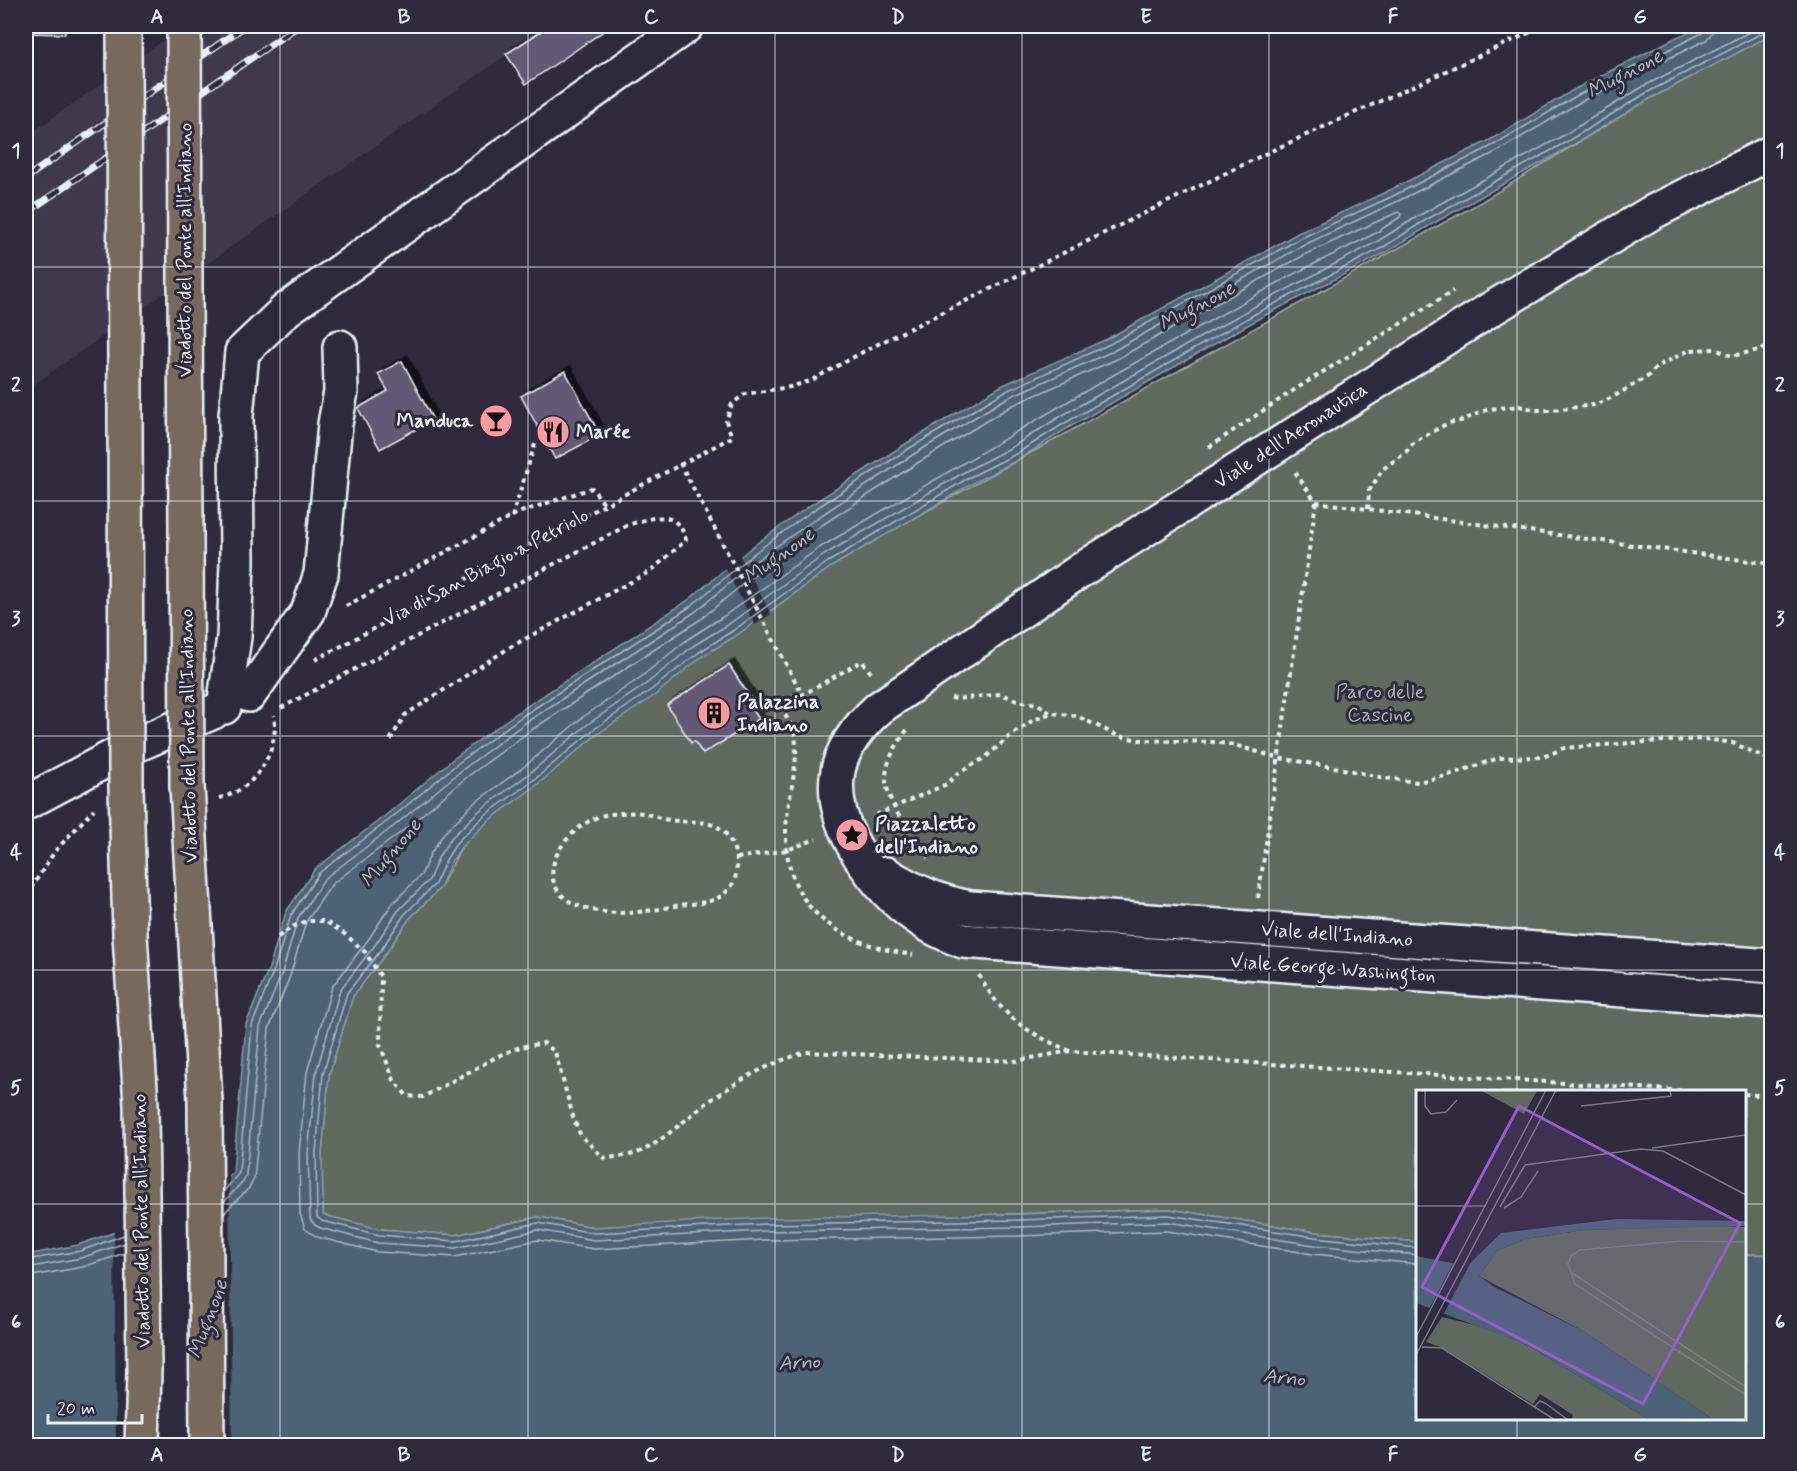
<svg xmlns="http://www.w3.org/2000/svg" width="1797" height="1471" font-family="Mynerve,sans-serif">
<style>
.built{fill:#3f384e}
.green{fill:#60695d;stroke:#a4adaa;stroke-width:1.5}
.water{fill:#4c6277;stroke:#8a9bab;stroke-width:1.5}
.pier{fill:#2f2a3d}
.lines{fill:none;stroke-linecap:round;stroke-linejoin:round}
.shore{stroke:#aab8c4;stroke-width:1.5}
.building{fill:#645975;stroke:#e8f1f8;stroke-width:1.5;filter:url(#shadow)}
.minor-casing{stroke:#e8f1f8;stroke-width:38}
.path{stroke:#e8f1f8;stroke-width:4;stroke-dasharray:4.5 4.5;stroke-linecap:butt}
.minor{stroke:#2f2a3d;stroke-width:33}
.rail-casing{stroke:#e8f1f8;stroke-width:7}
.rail{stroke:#2f2a3d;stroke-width:4.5;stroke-dasharray:14;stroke-linecap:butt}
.highway-bridge-casing{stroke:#e8f1f8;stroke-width:38;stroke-linecap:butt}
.highway-bridge{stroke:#77695c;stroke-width:33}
.grid{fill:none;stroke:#e8f1f8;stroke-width:1.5;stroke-opacity:0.55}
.labels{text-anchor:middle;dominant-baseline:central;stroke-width:6;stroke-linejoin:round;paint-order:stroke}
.street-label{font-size:20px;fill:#e8f1f8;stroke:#2f2a3d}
.poi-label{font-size:20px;font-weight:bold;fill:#e8f1f8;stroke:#2f2a3d;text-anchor:start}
.park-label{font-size:20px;fill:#abb4b2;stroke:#2f2a3d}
.water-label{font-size:21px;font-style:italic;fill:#aab8c4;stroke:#2f2a3d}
.inset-road{fill:none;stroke:#797a88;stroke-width:1.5}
.view{fill:#965dcd;fill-opacity:0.15;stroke:#965dcd;stroke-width:3}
.inset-edge{fill:none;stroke:#e8f1f8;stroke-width:3}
.neatline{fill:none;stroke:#e8f1f8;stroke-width:2}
.grid-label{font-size:20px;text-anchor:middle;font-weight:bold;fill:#e8f1f8}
</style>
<defs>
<filter id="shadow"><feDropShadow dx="5.5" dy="-5.5" stdDeviation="0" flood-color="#0009"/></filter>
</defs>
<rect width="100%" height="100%" fill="#2f2a3d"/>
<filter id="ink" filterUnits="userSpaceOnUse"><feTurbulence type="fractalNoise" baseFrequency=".0167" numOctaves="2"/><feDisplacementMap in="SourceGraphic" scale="12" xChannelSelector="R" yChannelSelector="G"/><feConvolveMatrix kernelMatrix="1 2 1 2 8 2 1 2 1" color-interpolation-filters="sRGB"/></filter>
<g filter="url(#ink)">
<!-- built -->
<path class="built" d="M184,26h364l-522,364v-254z"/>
<!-- green -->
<path class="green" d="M1771,35v1220l-26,-1 -1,-162h-326l-1,150 -101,-10 -147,-23 -575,18 -56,-10 -82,18 -77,-6 -56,-14 -1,-61 7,-79 24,-79 33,-43 23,-34 31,-31 22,-42 26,-25 50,-37 58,-49 59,-40 46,-38 36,-22 94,-68 51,-31 599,-334 170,-104z"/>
<!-- water -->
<path class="water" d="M1705,26h66v9l-120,63 -80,48 -144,81 -42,26 -127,66 -190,109 -49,31 -46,24 -142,84 -94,68 -36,22 -46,38 -59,40 -58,49 -50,37 -26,25 -11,16 -11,26 -31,31 -23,34 -33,43 -24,79 -7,79 1,61 56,14 77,6 82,-18 56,10 170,-9 255,-4 150,-5 147,23 101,10 1,176h326l1,-164 26,1v190l-1745,1v-191l52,-10 120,-42 17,-11 18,-20 13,-148 23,-56 17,-56 29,-43 71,-54 67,-56 65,-47 169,-111 66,-55 56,-40 98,-63 94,-57 106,-47 191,-106 90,-42 102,-51 85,-51 102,-52z"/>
<!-- pier -->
<g class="pier">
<path d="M739,554l32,60 -16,11 -31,-59z"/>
<path d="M229,1172l3,273h-116l-2,-216 83,-28 16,-12z"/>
</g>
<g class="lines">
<!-- shore -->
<g class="shore">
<path d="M224,1191l15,-18 13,-148 22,-55 17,-55 28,-42 70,-53 68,-56 64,-47 170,-111 66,-55 55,-40 98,-63 94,-56 106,-48 191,-106 90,-41 101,-51 86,-51 124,-62 3,-7"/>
<path d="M224,1202l19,-21 3,-6 14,-148 22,-54 16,-55 27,-40 69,-52 68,-56 63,-47 170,-111 66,-55 56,-39 97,-64 93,-56 106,-47 191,-106 90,-42 102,-51 86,-51 124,-61 6,-7 1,-7"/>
<path d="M224,1213l25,-25 5,-9 15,-150 21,-53 16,-54 26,-38 68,-51 67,-56 63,-46 171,-112 66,-55 55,-39 97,-63 92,-56 106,-47 191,-106 90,-41 3,2 -1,3 -26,17 -84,42 -182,102 -289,170 -95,68 -36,23 -47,38 -58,40 -58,49 -52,38 -29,29 -13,20 -10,22 -30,30 -23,35 -36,47 -25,85 -8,81 1,61 5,15 12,8 60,15 78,5 83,-17 56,9 171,-9 255,-4 147,-5 146,23 105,10"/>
<path d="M1418,1248l-103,-11 -147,-22 -148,5 -255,4 -171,9 -56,-10 -82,18 -77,-6 -57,-14 -5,-4 -1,-64 7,-79 24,-81 34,-43 23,-35 31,-31 11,-24 11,-18 27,-26 51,-37 58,-49 58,-40 47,-37 36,-23 94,-68 142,-85 46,-23 49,-31 190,-109 127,-66 42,-27 144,-80 80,-49 118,-61 6,-1"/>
<path d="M1418,1255l-104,-10 -146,-23 -148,5 -255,4 -171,9 -56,-10 -83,18 -77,-5 -58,-15 -5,-3 -5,-6 -2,-66 8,-80 24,-83 35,-45 23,-34 31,-31 10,-24 12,-18 28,-27 51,-38 58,-49 58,-40 47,-38 36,-22 95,-69 142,-84 46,-24 49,-31 191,-108 126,-67 42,-26 144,-80 80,-49 117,-60"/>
<path d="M26,1260l54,-9 44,-16"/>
<path d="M26,1268l55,-10 44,-15"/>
<path d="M26,1277l57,-10 42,-14"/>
</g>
</g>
<!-- building -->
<g class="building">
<path d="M26,26h39v8l-39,-1z"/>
<path d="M549,26h62l-85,58 -20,-30z"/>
<path d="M402,361l31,59 -53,29 -22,-41 30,-17 -10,-17z"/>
<path d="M565,371l35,64 -45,24 -34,-63z"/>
<path d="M729,665l26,40 -4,2 8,12 -56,35 -9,-13 -3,2 -24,-38z"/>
</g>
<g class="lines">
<!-- minor casing -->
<g class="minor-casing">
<g id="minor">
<path d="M1772,152l-121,61 -160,96 -413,263 -199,136c-19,17 -39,41 -42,69 -6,51 40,113 81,141 14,10 29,17 45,23l809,60"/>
<path d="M249,695l59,-83 13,-38 14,-150 6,-32 -1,-45"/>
<path d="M224,707l10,-70 3,-74 -1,-147 6,-64 44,-42 400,-284"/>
<path d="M26,803l105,-56 82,-35"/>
<path d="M886,874c27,17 54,29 85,34l801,58"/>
</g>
</g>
<!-- path -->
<g class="path">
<path d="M1209,447l85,-57 159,-99"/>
<path d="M680,463l123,233"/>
<path d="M1316,502l456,62"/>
<path d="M1368,509l1,-18 14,-22 23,-17 8,-10 34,-19 13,-2 28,-12 30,-3 18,4h16l41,-5 19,-8 34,-20 11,-11 32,-16 25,-1 17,7 40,-9"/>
<path d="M512,517l23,-73"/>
<path d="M346,606l172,-93 74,-25 12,16"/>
<path d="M315,660l417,-223 -6,-16 6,-17 13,-10 45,-7 20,-6 62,-34 397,-195 275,-126"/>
<path d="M871,673l-9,-12 -81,46c5,10 11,19 14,29 5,28 -9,67 -9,96 -1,80 56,112 127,123"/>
<path d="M951,698l6,1 44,-5 21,8 16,2 12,9"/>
<path d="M281,708l347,-183c25,-8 49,-17 58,15l-35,31 -139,75 -107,69 -16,27"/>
<path d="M907,730c-10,14 -20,29 -21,46 -2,25 28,63 42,82"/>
<path d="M219,798c36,-7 61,-48 55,-83"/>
<path d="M620,813c8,0 16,-1 23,0 9,2 18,6 27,7 25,4 51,-4 62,25 3,6 5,11 5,17 0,9 -1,19 -7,26 -15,18 -35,14 -55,18 -30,6 -60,11 -90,2 -58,-18 -29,-74 13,-91 7,-3 15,-3 22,-4z"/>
<path d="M876,815l71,-31 10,-10 29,-17 24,-21 22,-15 19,-8 26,3 41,20 21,4 74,2 21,3 44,13 61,10 45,10 34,4 28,-6 53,-18 44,-1 21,-9 82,-6 59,-3 28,4 39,18"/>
<path d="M737,858l50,-8 29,-11"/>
<path d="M26,896l29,-45 39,-42"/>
<path d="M1258,898l58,-396 -21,-30"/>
<path d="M278,937l14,-10 15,-6h18l21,14 19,17 16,25 -1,68 14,35 13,16 16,1 75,-41 22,-9 24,-4 11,9 19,68 7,16 23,22c14,-1 28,-2 40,-8 24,-13 48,-37 71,-53 31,-21 56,-34 91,-45l209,9 55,-10"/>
<path d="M979,975c23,42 48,58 91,76l632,41"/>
<path d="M1744,1094l28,2"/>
</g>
<!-- minor -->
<use href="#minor" class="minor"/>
<!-- rail casing -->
<g class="rail-casing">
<g id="rail">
<path d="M26,178l219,-152"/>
<path d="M26,213l272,-187"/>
</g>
</g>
<!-- rail -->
<use href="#rail" class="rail"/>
<!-- highway-bridge casing -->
<g class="highway-bridge-casing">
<g id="highway-bridge">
<path d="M124,26l2,761 4,148 11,169 3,266 -2,76"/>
<path d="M184,26l3,760 18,315 2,345"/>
</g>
</g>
<!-- highway-bridge -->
<use href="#highway-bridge" class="highway-bridge"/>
</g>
</g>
<!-- grid -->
<path class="grid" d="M280,26v1420M528,26v1420M775,26v1420M1022,26v1420M1269,26v1420M1517,26v1066M26,267h1746M26,501h1746M26,736h1746M26,970h1746M26,1204h1392M1744,1204h28M1517,1418v28"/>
<!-- icons -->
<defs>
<g id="bar-disc" transform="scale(1.725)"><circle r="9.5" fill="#ff9aa2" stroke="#2f2a3d"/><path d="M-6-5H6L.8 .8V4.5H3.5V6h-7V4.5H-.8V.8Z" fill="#111"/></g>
<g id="restaurant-disc" transform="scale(1.725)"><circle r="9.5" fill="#ff9aa2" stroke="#2f2a3d"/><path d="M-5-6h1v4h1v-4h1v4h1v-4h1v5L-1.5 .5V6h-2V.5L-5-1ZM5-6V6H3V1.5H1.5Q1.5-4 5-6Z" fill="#111"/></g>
<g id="building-disc" transform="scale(1.725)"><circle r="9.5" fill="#ff9aa2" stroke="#2f2a3d"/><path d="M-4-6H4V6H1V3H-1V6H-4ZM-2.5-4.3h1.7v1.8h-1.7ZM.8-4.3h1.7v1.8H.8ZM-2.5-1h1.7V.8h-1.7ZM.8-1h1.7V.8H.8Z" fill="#111"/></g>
<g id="sight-disc" transform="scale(1.725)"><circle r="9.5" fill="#ff9aa2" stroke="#2f2a3d"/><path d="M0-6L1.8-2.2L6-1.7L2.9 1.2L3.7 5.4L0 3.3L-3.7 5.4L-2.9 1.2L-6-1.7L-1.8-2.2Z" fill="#111"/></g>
</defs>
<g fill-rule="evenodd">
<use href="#bar-disc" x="496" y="421"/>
<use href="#restaurant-disc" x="553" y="432"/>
<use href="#building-disc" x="714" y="713"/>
<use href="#sight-disc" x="852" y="835"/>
</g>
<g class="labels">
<!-- street labels -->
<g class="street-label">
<text transform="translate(185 250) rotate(-90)">Viadotto del Ponte all'Indiano</text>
<text transform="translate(1291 436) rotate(-33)">Viale dell'Aeronautica</text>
<text transform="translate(486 568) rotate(-28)">Via di San Biagio a Petriolo</text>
<text transform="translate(189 736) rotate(-91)">Viadotto del Ponte all'Indiano</text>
<text transform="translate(1337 935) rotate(4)">Viale dell'Indiano</text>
<text transform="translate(1333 969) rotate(4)">Viale George Washington</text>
<text transform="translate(142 1221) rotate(-91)">Viadotto del Ponte all'Indiano</text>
</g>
<!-- poi labels -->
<g class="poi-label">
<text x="473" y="421" text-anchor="end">Manduca</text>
<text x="576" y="432">Marée</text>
<text x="737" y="702">Palazzina<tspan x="737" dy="23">Indiano</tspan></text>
<text x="875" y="824">Piazzaletto<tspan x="875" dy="23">dell'Indiano</tspan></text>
</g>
<!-- park labels -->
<g class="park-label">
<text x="1380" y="692">Parco delle<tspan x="1380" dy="23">Cascine</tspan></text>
</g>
<!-- water labels -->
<g class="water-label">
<text transform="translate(1625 74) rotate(-28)">Mugnone</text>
<text transform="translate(1197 306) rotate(-28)">Mugnone</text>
<text transform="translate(779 556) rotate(-36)">Mugnone</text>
<text transform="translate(391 853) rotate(-50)">Mugnone</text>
<text transform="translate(208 1319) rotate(-70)">Mugnone</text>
<text transform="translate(799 1363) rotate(-3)">Arno</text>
<text transform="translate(1284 1378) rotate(6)">Arno</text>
</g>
</g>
<!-- overview -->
<g transform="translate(1416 1090)">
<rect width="330" height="330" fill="#2f2a3d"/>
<path d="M64,0h55l2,1 -13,23zM299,136l31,1v193h-32l-131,-89 -104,-55 18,-25 28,-12 59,-9zM26,227l45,11 42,18 121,74h-79l2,-5 -33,-21 -7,10 -90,-56 -17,-6z" fill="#60695d"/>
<path d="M200,129l130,2v5l-162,4 -59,9 -28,12 -18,25 15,11 89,44 131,89h-64l-121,-74 -113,-43v-47l51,10 34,-33z" fill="#4c6277"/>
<path d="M63,157l-37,70 -14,-6 26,-49 15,1z" fill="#2f2a3d"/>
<path class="inset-road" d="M9,0v16l6,8 15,-2 11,-12M165,16l90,-10 -1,-6M236,58l94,-13M0,116h70M84,117l25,-42 116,-16 22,2 83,44M88,118l17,-11 17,-26M330,152l-64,-1 -102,9 -9,6 -3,8 7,20 171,111M156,183l174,114M0,247l130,-247M6,257l20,1 113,72M0,265l140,-265M118,317l6,-6 5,2 23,17"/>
<path class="view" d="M103,16l221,117 -97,181 -221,-117z"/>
<rect width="330" height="330" class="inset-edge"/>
</g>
<!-- margin -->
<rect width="1797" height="1471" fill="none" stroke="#2f2a3d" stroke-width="66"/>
<!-- scale -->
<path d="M48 1414v9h94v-9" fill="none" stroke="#e8f1f8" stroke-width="3"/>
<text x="57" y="1414" font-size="18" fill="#e8f1f8" stroke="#2f2a3d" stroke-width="4.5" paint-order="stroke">20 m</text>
<rect x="33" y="33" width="1731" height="1405" class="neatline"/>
<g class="grid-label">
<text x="157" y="23">A</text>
<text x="404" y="23">B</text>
<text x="651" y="23">C</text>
<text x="898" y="23">D</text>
<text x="1146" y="23">E</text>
<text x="1393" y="23">F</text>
<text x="1640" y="23">G</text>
<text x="16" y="157">1</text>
<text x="1780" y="157">1</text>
<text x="16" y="391">2</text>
<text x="1780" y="391">2</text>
<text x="16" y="625">3</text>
<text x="1780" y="625">3</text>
<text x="16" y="859">4</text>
<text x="1780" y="859">4</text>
<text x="16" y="1094">5</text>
<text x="1780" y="1094">5</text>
<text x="16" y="1328">6</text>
<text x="1780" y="1328">6</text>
<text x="157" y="1461">A</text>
<text x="404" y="1461">B</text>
<text x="651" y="1461">C</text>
<text x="898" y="1461">D</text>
<text x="1146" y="1461">E</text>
<text x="1393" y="1461">F</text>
<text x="1640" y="1461">G</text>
</g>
</svg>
